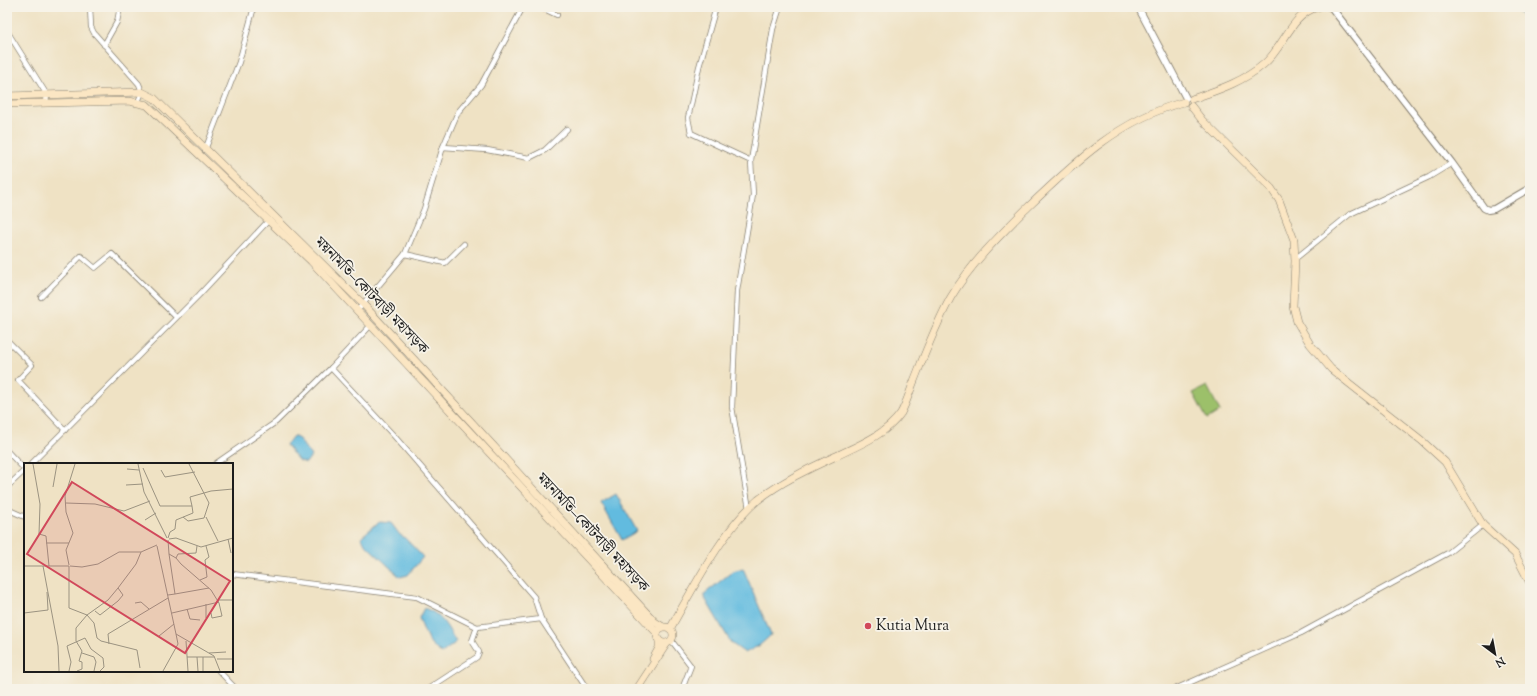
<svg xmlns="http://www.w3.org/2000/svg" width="1537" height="696" font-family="'Sorts Mill Goudy','Noto Serif Bengali',serif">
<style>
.green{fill:#9cc06a;stroke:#5c6e43}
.water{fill:#62bbdf;stroke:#3f6c7e}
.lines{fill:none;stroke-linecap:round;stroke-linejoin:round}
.minor-casing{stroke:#867f70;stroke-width:6}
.tertiary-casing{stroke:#867f70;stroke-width:8}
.secondary-casing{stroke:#867f70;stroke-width:8}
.minor{stroke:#fff;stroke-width:4.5}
.tertiary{stroke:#fff;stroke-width:6}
.secondary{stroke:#fbe6c3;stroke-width:7}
.poi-dot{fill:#d1495b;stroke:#f7f3e8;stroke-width:1.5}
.labels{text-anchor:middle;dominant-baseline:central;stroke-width:3.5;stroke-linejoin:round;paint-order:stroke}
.street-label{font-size:15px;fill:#1c1c1c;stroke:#f7f3e8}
.poi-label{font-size:15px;fill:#1c1c1c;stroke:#f7f3e8;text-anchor:start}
.inset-road{fill:none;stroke:#9b9381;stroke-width:1}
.view{fill:#d1495b;fill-opacity:0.15;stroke:#d1495b;stroke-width:2}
.inset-edge{fill:none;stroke:#1c1c1c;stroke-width:2}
</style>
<rect width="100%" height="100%" fill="#f7f3e8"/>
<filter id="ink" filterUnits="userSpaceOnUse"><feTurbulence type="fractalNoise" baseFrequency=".025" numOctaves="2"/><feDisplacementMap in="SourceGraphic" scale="8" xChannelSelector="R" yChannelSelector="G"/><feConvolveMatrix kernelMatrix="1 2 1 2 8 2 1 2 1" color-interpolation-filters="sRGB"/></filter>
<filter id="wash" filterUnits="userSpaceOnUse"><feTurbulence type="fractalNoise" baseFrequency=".012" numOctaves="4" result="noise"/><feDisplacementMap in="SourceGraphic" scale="16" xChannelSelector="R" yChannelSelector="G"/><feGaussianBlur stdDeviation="0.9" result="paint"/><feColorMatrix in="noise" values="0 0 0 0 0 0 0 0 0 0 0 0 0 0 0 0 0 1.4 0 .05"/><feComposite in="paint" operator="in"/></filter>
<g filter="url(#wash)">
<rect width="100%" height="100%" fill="#efe2c4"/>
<!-- green -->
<path class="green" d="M1207,386l13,25 -13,8 -14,-26z"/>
<!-- water -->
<g class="water">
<path d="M1515,7h10v3l5,1v8l-4,2z"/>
<path d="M293,436l6,3 12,17 -5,7 -8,-3 -12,-15z"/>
<path d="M616,494l21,37 -15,9 -21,-37z"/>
<path d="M379,522l12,1 9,12 4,2 19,20 -15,18 -8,2 -34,-32 -5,-8z"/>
<path d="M743,568l28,67 -11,10 -15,8 -14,-10 -28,-48 30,-24z"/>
<path d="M424,608c18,6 23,19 32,34l-14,11c-13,-6 -18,-22 -23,-35z"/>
</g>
</g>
<g filter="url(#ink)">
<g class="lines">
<!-- minor casing -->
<g class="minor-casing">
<g id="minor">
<path d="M90,7l1,20 3,6 45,51 3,8 -4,10"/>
<path d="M540,7l17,8"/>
<path d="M716,7l-17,60 -11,51 3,15 60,28"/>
<path d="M7,31l40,64 -1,8"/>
<path d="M104,45l13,-23 3,-15"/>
<path d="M443,147l44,3 42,8 16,-8 22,-21"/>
<path d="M205,150l34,-88 15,-55"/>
<path d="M405,254l40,9 19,-19"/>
<path d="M1295,259l55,-45 79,-37 23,-14"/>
<path d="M41,297l40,-41 14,12 17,-14 64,63"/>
<path d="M357,311l48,-57 19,-45 19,-62 15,-35 23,-27 42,-78"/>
<path d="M371,325l-40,43 64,69 139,160 7,22"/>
<path d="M7,340l25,25 -14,15 47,50"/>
<path d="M7,451l18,19"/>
<path d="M31,464l168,-169 70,-75"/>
<path d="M215,464l61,-42 55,-54"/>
<path d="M7,487l18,-17"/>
<path d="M7,509l18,8"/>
<path d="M749,509l-17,-102 5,-116 16,-96 -2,-34 22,-132 7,-22"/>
<path d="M232,574l185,23 60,30 64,-8 46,70"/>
<path d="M671,640l20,26 -9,23"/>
<path d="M219,671l17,18"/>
<path d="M428,689l49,-32 2,-5 -7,-11 5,-14"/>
<path d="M1175,689l126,-56 147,-80 35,-28"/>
</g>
</g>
<!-- tertiary casing -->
<g class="tertiary-casing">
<g id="tertiary">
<path d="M1138,7l48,91"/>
<path d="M1331,7l121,156 32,45 4,2 6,-1 36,-21"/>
</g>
</g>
<!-- secondary casing -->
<g class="secondary-casing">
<g id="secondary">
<path d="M1330,7h1"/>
<path d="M7,96l135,-4 12,6 209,206 292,318 8,5"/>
<path d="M1192,99c26,-9 51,-17 72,-35 21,-18 26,-49 54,-57"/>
<path d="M7,104l122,-3 18,4 164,156 346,372"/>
<path d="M1191,106l11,14 69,68 8,12 15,40 1,21 -2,45 4,16 13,22 21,25 90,71 24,22 38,63 32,29 15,29"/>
<circle cx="665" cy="635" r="8"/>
<path d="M670,629c23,-40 53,-100 88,-129 23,-18 50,-31 76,-43 23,-11 52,-22 67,-44 5,-9 9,-22 13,-32 11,-28 22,-57 37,-84 19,-32 47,-60 74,-87 47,-45 94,-91 159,-108"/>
<path d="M653,659l6,-11v-7"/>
<path d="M637,689l30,-46"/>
</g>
</g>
<!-- minor -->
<use href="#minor" class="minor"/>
<!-- tertiary -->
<use href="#tertiary" class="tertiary"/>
<!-- secondary -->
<use href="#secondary" class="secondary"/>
</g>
</g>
<!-- markers -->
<circle class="poi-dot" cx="868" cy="626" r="4"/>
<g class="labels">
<!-- street labels -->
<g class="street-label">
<text transform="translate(371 296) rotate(46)">ময়নামতি–কোটবাড়ী মহাসড়ক</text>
<text transform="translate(592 533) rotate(47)">ময়নামতি–কোটবাড়ী মহাসড়ক</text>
</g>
<!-- poi labels -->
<g class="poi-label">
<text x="876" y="626">Kutia Mura</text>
</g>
</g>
<!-- overview -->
<g transform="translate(24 463)">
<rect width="209" height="209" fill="#efe2c4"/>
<path class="inset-road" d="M9,1l7,40 -1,30 7,2 3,30M114,1l6,28 23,46M119,5l17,38h32l-2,-9 21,-6 22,-2M103,6l12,1M137,7l4,7 30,-5M102,22l17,-1M29,24l4,-23M42,40l29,1 29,7 26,-10M159,54l5,4 16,-3 5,-15 -20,-39M182,54l12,24M121,57l11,-7M144,75l2,-6 5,-3 1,-9 17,-7 -1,-7M145,76l7,-1 25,9 32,-9M204,76l3,14M144,77l1,14 7,4 5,6 30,26 8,13 3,13 -10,2 -1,-5M22,80h23M133,83l19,88 38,22 6,15M152,95l2,-4 18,-1 1,-7M45,102l-3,-15 7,-17 -7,-21 -1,-16 10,-32M0,103h45M19,103l15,80 1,25M45,103v42l18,7 -11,13v13l6,10 -3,10 3,1v7l-5,2M46,103l12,1 16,-3 21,-12h22l16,-7M176,117l7,-3 -2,-17 4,-3 -3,-11M151,131l34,-6M144,132l7,-1 -6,-40M194,137h15M111,140l6,-1 8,7M182,141v14M163,146l3,10 10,1M71,148l5,4 18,-14 5,-6 -5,-7M0,150l24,-3 -1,-18M148,150l47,-11M135,173l15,-12M162,178l2,30M85,181l-1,-10 60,-36M58,190l12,4 2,5 -2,9M185,190l17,-1M163,194h27M173,194l1,14M179,194v14M193,196h16M116,205l-3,-18 -36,-9 -4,-3 -3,-15 -7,-8 21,-15 10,-12 18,-24 5,-12M45,208l2,-9 -4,-16 18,-8 6,11 12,9 1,9 -4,4M139,208l15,-27 -2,-10"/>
<path class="view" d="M48,19l158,99 -45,72 -158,-99z"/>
<rect width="209" height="209" class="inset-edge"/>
</g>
<!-- margin -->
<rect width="1537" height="696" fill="none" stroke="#f7f3e8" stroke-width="24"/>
<!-- north arrow -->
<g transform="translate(1495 654) rotate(148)" stroke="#f7f3e8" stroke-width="3" paint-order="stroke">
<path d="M0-3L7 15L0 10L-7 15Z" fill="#1c1c1c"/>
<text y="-6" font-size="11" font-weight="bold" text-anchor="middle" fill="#1c1c1c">N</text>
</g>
</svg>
